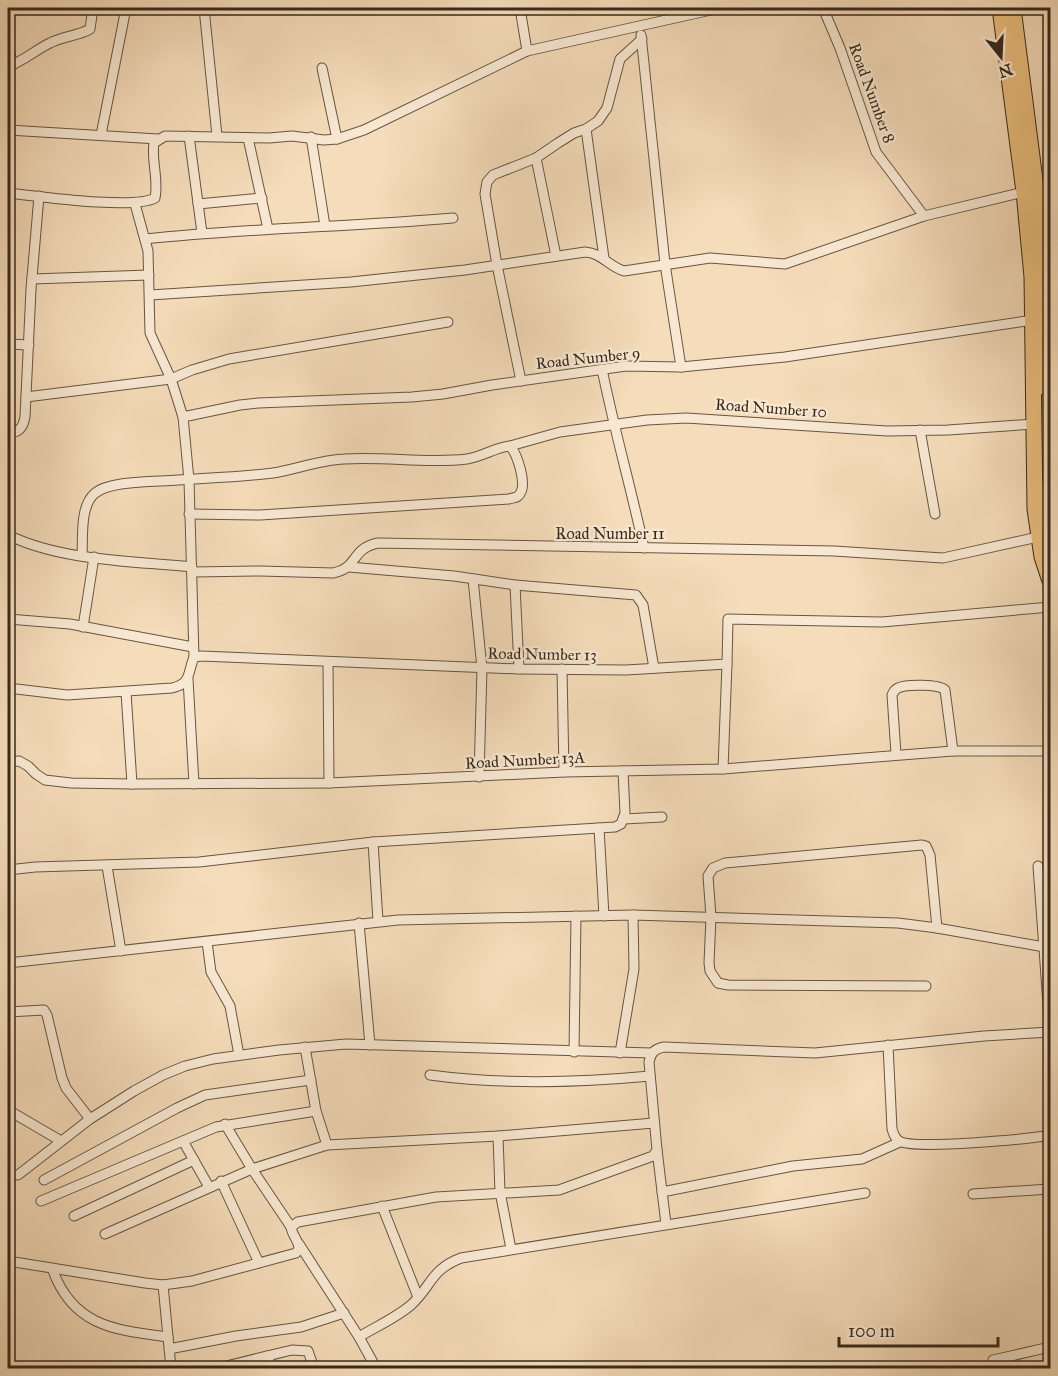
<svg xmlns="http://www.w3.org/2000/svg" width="1058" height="1376" font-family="'IM FELL Great Primer',serif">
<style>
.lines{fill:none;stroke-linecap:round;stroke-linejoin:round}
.minor-casing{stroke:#665643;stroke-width:11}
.trunk-casing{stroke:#37291b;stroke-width:17}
.minor{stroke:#f8e8d2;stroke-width:9}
.trunk{stroke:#eabe7d;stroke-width:15}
.labels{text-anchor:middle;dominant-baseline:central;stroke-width:4.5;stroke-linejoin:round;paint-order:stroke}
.street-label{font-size:16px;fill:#37291b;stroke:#f8e8d2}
</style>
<rect width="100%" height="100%" fill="#f5dcba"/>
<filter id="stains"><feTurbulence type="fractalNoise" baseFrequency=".00333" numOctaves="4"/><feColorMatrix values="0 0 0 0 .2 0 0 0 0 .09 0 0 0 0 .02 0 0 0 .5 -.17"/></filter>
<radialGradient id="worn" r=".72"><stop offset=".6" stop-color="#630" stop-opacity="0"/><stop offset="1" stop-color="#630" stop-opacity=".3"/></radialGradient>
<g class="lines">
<!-- minor casing -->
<g class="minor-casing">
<g id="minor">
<path d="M204,8l13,128"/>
<path d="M520,8l7,43"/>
<path d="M823,8l17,40 36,104 48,64 100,-24"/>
<path d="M641,35l24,229 16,103"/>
<path d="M8,47l5,18"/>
<path d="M8,66c15,-4 27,-16 42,-23 13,-7 28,-7 40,-14l3,-21"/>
<path d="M322,68l15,71"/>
<path d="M586,129l18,129"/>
<path d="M8,130l150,9"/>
<path d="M101,135l25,-127"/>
<path d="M189,136l13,97"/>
<path d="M311,137l14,89"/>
<path d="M248,138l20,91"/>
<path d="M536,158l20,98"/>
<path d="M8,193c29,3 126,17 147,5 4,-19 -4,-37 -1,-55l11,-7 104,2 23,-2 32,4 13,-1 27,-9 163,-79 193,-43"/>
<path d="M135,204l13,47 2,82 21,46 12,38 6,63 5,177"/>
<path d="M198,204l64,-6"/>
<path d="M145,239c103,-11 206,-12 308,-21"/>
<path d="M32,279l117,-4"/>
<path d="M150,295l201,-13 114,-12 120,-18c17,1 23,14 39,19l86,-13 75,6 139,-48"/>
<path d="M8,344l21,1"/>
<path d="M602,369c12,60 29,119 42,179"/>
<path d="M521,381l-24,-116 -12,-71 2,-12 6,-7 43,-17 22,-15 16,-10 12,-4 12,-8 9,-13 13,-49 22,-20"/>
<path d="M26,397l145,-18 21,-9 37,-11 219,-37"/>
<path d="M183,417l57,-12 18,-2 154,-6 31,-3 49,-9 134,-19 55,1 104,-10 248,-37"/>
<path d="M920,430l15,84"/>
<path d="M8,434c11,-2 15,-6 17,-17l6,-128 8,-93"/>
<path d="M510,446l50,-14 87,-12 39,-2 201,13 61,-1 86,-6"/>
<path d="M8,535c53,26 125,26 184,32"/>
<path d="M82,555c1,-18 -2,-48 12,-61 15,-14 63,-12 84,-14 31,-2 64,-3 95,-7 24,-4 47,-13 71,-14 41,-3 82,5 123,0 15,-2 29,-12 43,-13 7,8 19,41 8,50 -2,2 -6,2 -9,3l-249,16 -71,-1"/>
<path d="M349,567l105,9 61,9 121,10 7,10 11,63"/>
<path d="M193,572l67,-1 73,2c26,-5 17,-24 45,-30l456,8 109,7 95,-21"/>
<path d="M473,579l9,89 -3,109"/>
<path d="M515,585l4,84"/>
<path d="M8,619l62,5 123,23"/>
<path d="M83,627l11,-70"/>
<path d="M328,662l1,121"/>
<path d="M562,669l2,103"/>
<path d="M188,679l6,105"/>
<path d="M8,688l59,7 105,-7c20,-5 15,-14 22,-31l7,-1 318,13 107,1 101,-6 1,-45 154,3 168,-15"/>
<path d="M126,692l6,92"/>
<path d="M896,754l-4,-59c2,-4 2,-5 6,-7 8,-4 41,-4 47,2l8,61"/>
<path d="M8,762l11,-1 9,5 8,8 9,6 26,3 61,1 197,-1 235,-11 159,-3 230,-18h97"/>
<path d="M723,769l4,-105"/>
<path d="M624,819l38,-2"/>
<path d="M599,828l5,88"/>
<path d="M373,842l5,79"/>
<path d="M107,866l14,85"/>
<path d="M1038,866l12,166"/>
<path d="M8,870l27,-3 164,-5 174,-20 242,-15 6,-3 4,-11 -2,-42"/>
<path d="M359,923l11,122"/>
<path d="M207,942l4,30 19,34 9,49"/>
<path d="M8,963l390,-43 235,-5 265,8 39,5 113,20"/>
<path d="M926,986l-198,-1 -10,-2 -8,-12 -1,-8 2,-46 -3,-41 5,-8 12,-5 197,-18 4,1 4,9 7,73"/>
<path d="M8,1012l36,-2 3,5 15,63 4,10 24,31"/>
<path d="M888,1045l4,84c2,5 2,9 7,12 15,9 130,-2 151,-6"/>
<path d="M305,1047l11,64 11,34"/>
<path d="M574,1052l2,-136"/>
<path d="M620,1053l14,-84 -1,-54"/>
<path d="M430,1075c73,10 146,8 220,1"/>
<path d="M8,1110l53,31"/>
<path d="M225,1124l27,45 39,58"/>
<path d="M498,1136l2,56 11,57"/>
<path d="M183,1141l26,46"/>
<path d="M657,1150l9,74"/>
<path d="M18,1175l72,-56 44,-28 29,-16 22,-9 28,-7 66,-9 67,-6 305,9"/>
<path d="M44,1180l133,-72 28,-13 106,-15"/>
<path d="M221,1181l38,82"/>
<path d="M662,1192l131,-26 69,-7 38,-17"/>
<path d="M973,1194l77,-5"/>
<path d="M41,1201l175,-74 100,-16"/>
<path d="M382,1206l36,91"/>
<path d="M74,1216l120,-56"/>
<path d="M105,1234l147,-65 75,-24 171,-9 156,-13"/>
<path d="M299,1244l60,93 17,31"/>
<path d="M8,1261l137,22 18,2 29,-4 104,-28 3,-4c0,-9 -7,-13 -8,-22l7,-5 138,-25 123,-7 94,-34 4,-6 -8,-88c2,-9 5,-13 15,-15l151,6 169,-17 66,-4"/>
<path d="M52,1268c20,58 62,62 116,69"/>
<path d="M163,1285l8,83"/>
<path d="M359,1337c16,-10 37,-19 52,-32 21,-19 19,-35 50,-47l404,-65"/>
<path d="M169,1349l67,-13 65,-9 43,-14"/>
<path d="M267,1356l5,12"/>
<path d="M993,1360l57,-13"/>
<path d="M218,1368l74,-18 16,1 6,17"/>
</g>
</g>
<!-- trunk casing -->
<g class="trunk-casing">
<g id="trunk">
<path d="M1000,8l24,184 8,85 3,232 7,48 8,24"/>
<path d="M1013,8l28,219 2,34v126"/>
<path d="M1044,489l6,59"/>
</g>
</g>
<!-- minor -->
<use href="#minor" class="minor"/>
<!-- trunk -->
<use href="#trunk" class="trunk"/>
</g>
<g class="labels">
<!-- street labels -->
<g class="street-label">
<text transform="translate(872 93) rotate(70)">Road Number 8</text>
<text transform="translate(588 358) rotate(-6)">Road Number 9</text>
<text transform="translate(771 408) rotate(4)">Road Number 10</text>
<text x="610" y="533">Road Number 11</text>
<text transform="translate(542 654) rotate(1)">Road Number 13</text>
<text transform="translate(525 760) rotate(-3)">Road Number 13A</text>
</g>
</g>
<!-- margin -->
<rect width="1058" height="1376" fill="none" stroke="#f5dcba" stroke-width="30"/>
<rect x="9" y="9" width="1040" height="1358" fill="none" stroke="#37291b" stroke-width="3"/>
<rect x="15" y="15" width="1028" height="1346" fill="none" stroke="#37291b" stroke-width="1.5"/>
<!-- north arrow -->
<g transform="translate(1001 57) rotate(162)" stroke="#f8e8d2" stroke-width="4.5" paint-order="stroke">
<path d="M0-4.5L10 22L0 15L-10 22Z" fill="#37291b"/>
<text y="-9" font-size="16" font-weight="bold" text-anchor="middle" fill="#37291b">N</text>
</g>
<!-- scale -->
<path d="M839 1337v9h159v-9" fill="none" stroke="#37291b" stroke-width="3"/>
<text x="848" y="1337" font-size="18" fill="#37291b" stroke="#f8e8d2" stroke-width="4.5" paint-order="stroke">100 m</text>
<rect width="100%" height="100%" filter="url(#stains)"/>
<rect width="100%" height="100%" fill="url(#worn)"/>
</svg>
